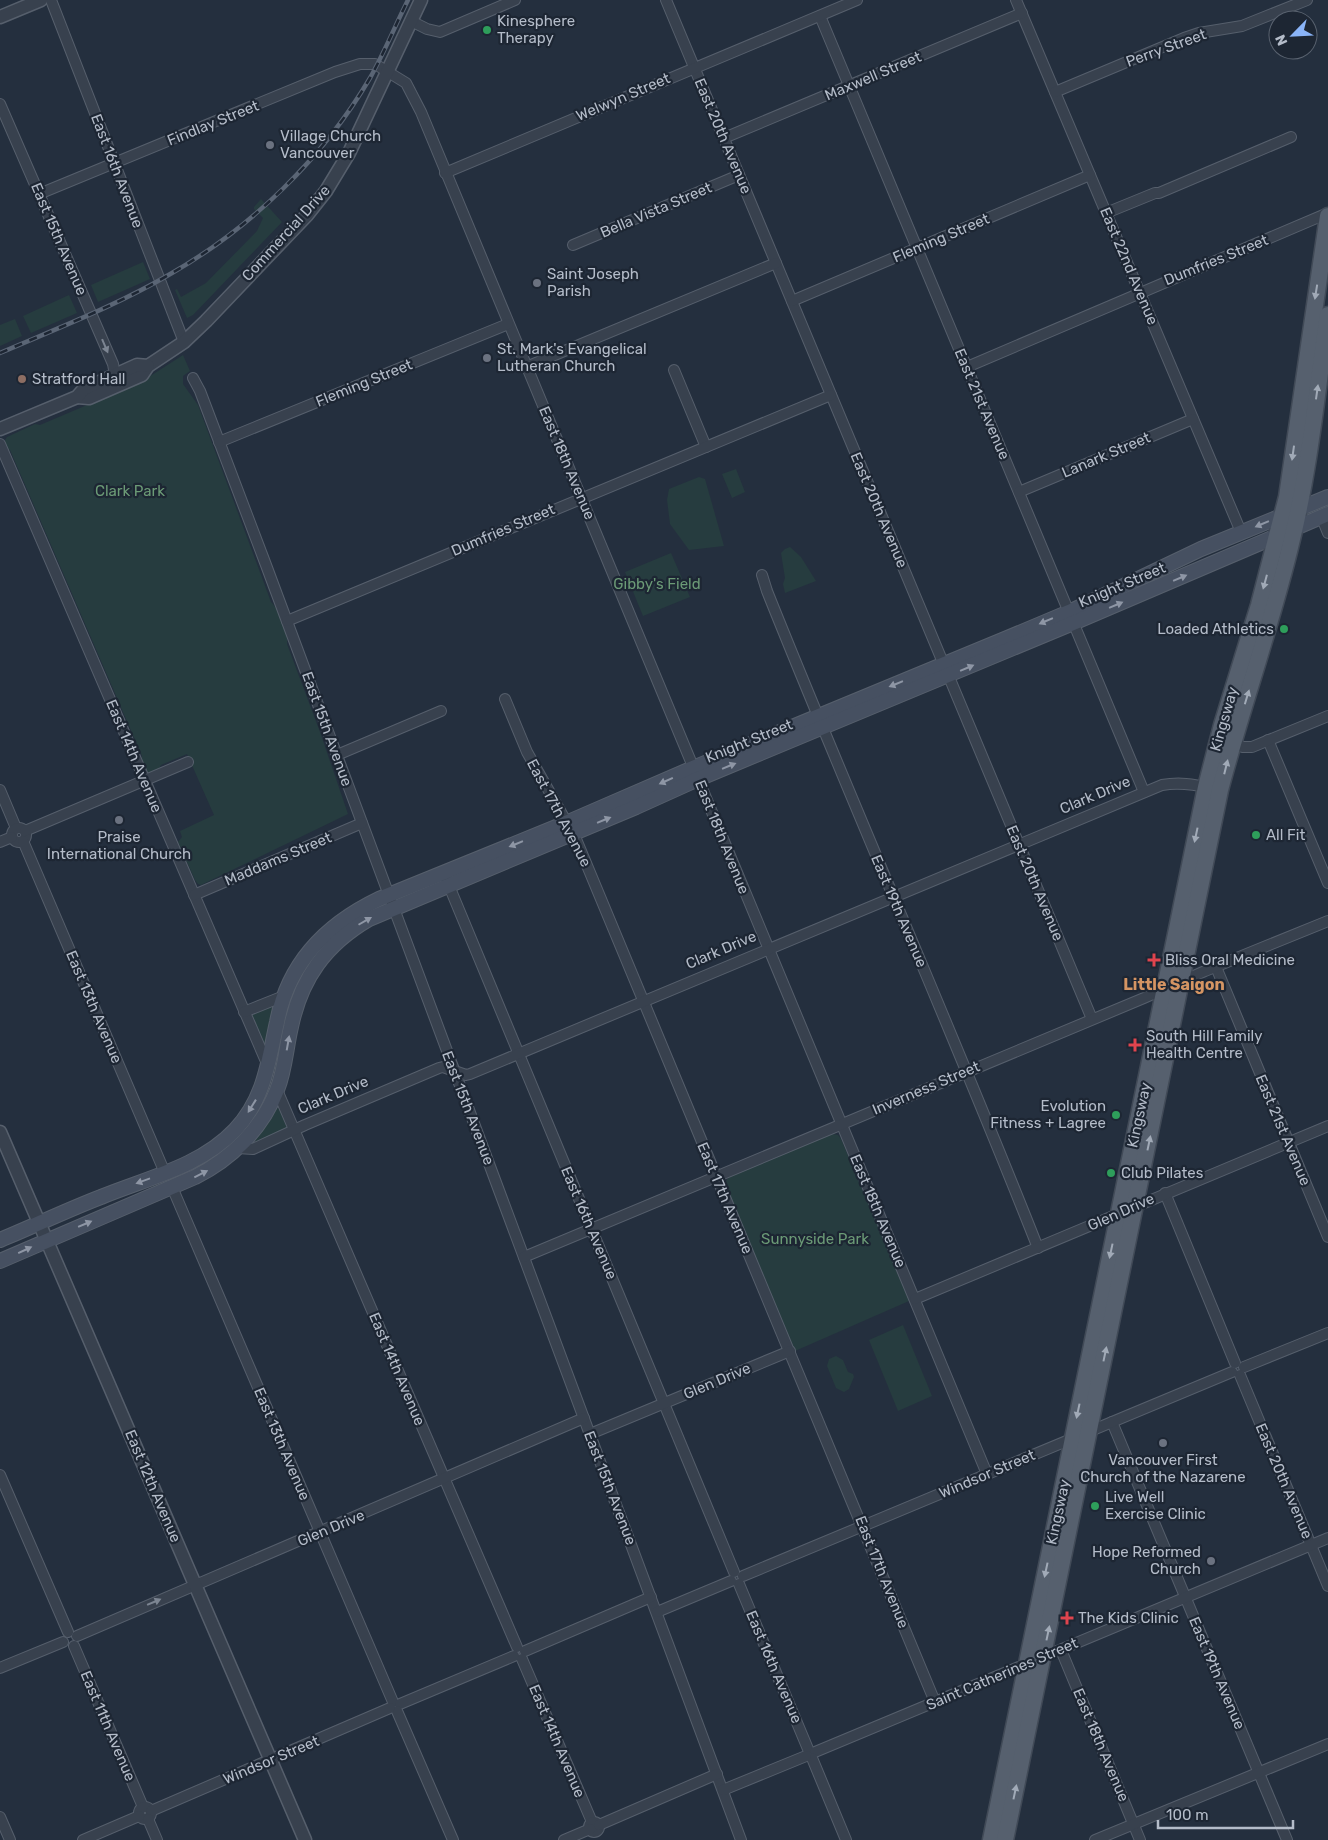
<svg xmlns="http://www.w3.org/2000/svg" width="1328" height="1840" font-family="Rubik,sans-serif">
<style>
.green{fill:#263c3f}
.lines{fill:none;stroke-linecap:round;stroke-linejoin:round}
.minor-casing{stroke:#565f6c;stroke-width:12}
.tertiary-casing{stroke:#565f6c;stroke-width:15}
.secondary-casing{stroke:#565f6c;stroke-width:16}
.primary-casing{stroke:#414a57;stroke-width:19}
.minor{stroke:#38414e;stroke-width:10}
.tertiary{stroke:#38414e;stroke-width:12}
.secondary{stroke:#465061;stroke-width:14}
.primary{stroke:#56606e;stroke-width:16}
.rail-casing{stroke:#5a6575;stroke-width:4.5}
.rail{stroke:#1d2633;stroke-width:2.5;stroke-dasharray:8;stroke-linecap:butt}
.oneway{fill:#a1aab7}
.oneway2{fill:#7c8592}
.oneway3{fill:#8e96a5}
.leisure-dot{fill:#2e9e5b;stroke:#1d2633;stroke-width:2}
.worship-dot{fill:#6b7280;stroke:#1d2633;stroke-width:2}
.education-dot{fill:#8d6e63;stroke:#1d2633;stroke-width:2}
.health-dot{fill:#e0444e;stroke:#1d2633;stroke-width:2}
.labels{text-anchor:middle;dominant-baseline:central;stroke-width:4.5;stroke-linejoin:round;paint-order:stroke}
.poi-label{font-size:15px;fill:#b4bcc9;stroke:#1d2633;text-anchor:start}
.street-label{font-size:15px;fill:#b4bcc9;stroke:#1d2633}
.park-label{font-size:15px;fill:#6b9a76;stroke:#1d2633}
.neighbourhood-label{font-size:16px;font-weight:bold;fill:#d59563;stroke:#1d2633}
</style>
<rect width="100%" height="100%" fill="#242f3e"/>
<!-- green -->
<g class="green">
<path d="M261,199l21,23 -89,93 -6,3 -12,-28 2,-1 4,8 25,-14 51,-52 6,-13 -9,-9v-2z"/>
<path d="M143,262l7,17 -52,23 -7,-17z"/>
<path d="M69,295l8,18 -46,20 -8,-17z"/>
<path d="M15,319l7,17 -22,10v-21z"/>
<path d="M183,355l7,16 -7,5v8l15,21 73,197c7,6 18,32 16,42l33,88 28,82 -147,71 -3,-1 -3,-4 -17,-38 4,-5 -2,-6 34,-16 -27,-61 -26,11c-3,6 -9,9 -15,7l-5,-9 1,-7 -132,-306 -3,-1 -3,-7 3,-5 28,-13 5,1 101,-43z"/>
<path d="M736,469l9,23 -13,6 -10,-24z"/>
<path d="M699,477l6,2 19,67 -35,4 -19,-26 -3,-24 2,-11z"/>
<path d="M790,547l11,10 15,24 -31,12 -2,-9 2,-6 -4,-25 4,-4z"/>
<path d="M671,553l19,44 -47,19 -18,-44z"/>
<path d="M273,1005l1,1 -8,39h-2l-12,-28c2,-8 14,-9 21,-12z"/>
<path d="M279,1108l8,20 -33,15 22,-34z"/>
<path d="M832,1134l6,1 3,4 68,162 -114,50 -70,-168 3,-5z"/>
<path d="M903,1325l29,71 -34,15 -29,-71z"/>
<path d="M836,1356l7,4 5,12 5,2 1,3 -5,12 -5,3 -8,-4 -9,-22 2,-7z"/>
</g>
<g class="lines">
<!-- minor casing -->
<g class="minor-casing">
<g id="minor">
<path d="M51,0l133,342"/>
<path d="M666,0l426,1019"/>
<path d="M1016,0l225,532"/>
<path d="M820,16l324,776"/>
<path d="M411,21l16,8 13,3 75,-32"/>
<path d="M1055,92l129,-54 15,-5 43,-7 65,-26"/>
<path d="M0,104l113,260 2,11"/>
<path d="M724,138l298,-125"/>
<path d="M445,173l412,-173"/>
<path d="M39,194l296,-122 25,-8h15l31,19 15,29 566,1362"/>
<path d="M1106,213l49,-20h4l132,-56"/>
<path d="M573,245l166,-70"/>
<path d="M792,301l298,-126"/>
<path d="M526,367l250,-104"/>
<path d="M967,367l361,-154"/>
<path d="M674,370l32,77"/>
<path d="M193,378l7,13 66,174 475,1275"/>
<path d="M219,442l289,-118"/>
<path d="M0,444l268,622"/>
<path d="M1019,492l174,-73"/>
<path d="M1321,516l7,17"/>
<path d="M762,575l5,16c88,220 184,436 271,657"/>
<path d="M287,621l544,-226"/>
<path d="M505,699l22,53 49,87 359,863"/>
<path d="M1268,740l60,143"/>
<path d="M1229,742l14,5h9l76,-31"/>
<path d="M337,755l104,-44"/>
<path d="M0,790l16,38"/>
<circle cx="19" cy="835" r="7"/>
<path d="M25,831l163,-69"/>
<path d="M23,841l142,332"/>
<path d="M0,842l12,-5"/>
<path d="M447,881l287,691"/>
<path d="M194,895l168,-72"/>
<path d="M1216,967l112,270"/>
<path d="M244,1012l40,-16"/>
<path d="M277,1090l240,557"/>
<path d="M238,1148l15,1 52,-24 134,-57 4,-1 23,8 4,-1 692,-289c17,-3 31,-1 48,3"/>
<path d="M172,1187l221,515"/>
<path d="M1165,1193l70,170"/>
<path d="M524,1257l620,-259 61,-27 123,-50"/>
<path d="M915,1299l413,-173"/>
<path d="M1244,1367l84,-34"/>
<path d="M1240,1375l88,211"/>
<path d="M1112,1422l175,418"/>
<path d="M590,1434l200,-83"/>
<path d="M0,1475l68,157"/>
<path d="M743,1576l489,-204"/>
<path d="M739,1584l69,165"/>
<path d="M657,1612l74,-31"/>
<path d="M77,1636l507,-218"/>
<path d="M74,1646l69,161"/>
<path d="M1061,1650l79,190"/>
<path d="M525,1651l126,-54"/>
<path d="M522,1659l70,163"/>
<path d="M0,1668l63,-26"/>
<path d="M400,1704l114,-48"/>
<path d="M397,1711l56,129"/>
<path d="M815,1752l513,-214"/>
<path d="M812,1758l34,82"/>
<path d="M723,1790l83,-34"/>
<circle cx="145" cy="1813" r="6"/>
<path d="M151,1811l239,-103"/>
<path d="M0,1817l10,23"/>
<path d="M148,1819l9,21"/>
<circle cx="594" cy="1827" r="5"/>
<path d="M599,1825l118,-51"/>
<path d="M83,1840l56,-24"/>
<path d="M564,1840l26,-11"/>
<path d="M1095,1840l233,-96"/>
</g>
</g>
<!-- tertiary casing -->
<g class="tertiary-casing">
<g id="tertiary">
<path d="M0,17l41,-17"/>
<path d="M77,397l12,1 53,-23 6,-9 36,-24 22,-21 101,-106 19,-24 23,-38 72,-153"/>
<path d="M0,429l77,-32 7,-8 53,-24 11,1"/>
<path d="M0,1132l305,708"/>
</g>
</g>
<!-- secondary casing -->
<g class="secondary-casing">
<g id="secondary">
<path d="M0,1240c34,-14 67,-30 101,-43 46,-19 99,-30 134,-67 30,-32 33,-68 42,-108 11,-59 50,-98 102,-123l187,-76 127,-55 312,-129 64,-27 132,-63 127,-52"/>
<path d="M0,1261l195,-84c36,-18 67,-48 82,-87 8,-20 9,-42 14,-63 10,-49 35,-83 78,-108l267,-112 62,-28 375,-156 255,-109"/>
</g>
</g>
<!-- primary casing -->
<g class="primary-casing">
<g id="primary">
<path d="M991,1840l215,-1053 16,-62 37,-120 28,-108 41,-281"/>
<path d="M1005,1840l215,-1050c22,-84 52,-166 72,-251 18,-73 25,-150 36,-224"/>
</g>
</g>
<!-- minor -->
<use href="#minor" class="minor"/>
<!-- tertiary -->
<use href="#tertiary" class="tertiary"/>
<!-- secondary -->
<use href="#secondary" class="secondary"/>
<!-- primary -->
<use href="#primary" class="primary"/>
<!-- rail casing -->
<g class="rail-casing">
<path id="rail" d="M0,353c58,-25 118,-48 172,-80 80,-46 151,-115 198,-195 14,-25 25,-52 38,-78"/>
</g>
<!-- rail -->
<use href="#rail" class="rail"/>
</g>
<!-- one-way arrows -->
<defs><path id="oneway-solid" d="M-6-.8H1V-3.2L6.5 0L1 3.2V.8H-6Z" transform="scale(1.25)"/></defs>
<g class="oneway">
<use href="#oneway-solid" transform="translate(1316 292) rotate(99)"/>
<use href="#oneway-solid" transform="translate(1317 392) rotate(-82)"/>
<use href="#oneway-solid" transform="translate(1293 453) rotate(98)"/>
<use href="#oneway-solid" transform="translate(1265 582) rotate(105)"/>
<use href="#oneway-solid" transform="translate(1247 697) rotate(-73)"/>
<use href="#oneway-solid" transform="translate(1226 767) rotate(-76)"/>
<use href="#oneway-solid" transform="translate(1196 835) rotate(102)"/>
<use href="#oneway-solid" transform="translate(1149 1143) rotate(-78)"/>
<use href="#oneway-solid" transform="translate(1111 1251) rotate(102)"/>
<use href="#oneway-solid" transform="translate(1105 1354) rotate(-78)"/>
<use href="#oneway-solid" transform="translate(1078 1411) rotate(102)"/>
<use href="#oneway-solid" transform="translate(1046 1570) rotate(102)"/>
<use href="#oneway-solid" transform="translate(1048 1633) rotate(-78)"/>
<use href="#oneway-solid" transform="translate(1015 1792) rotate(-78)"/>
</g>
<g class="oneway2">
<use href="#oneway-solid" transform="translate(105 346) rotate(67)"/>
<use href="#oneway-solid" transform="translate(154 1602) rotate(-23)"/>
</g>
<g class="oneway3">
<use href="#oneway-solid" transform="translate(1262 524) rotate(157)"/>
<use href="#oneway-solid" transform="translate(1180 578) rotate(-23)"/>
<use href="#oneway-solid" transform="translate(1116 605) rotate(-23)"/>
<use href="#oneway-solid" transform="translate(1046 621) rotate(157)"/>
<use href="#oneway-solid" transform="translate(967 668) rotate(-23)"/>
<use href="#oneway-solid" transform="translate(896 684) rotate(158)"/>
<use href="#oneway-solid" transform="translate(729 766) rotate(-22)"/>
<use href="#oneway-solid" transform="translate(666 781) rotate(156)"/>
<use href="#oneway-solid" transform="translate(604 820) rotate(-22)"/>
<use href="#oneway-solid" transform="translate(516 844) rotate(158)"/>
<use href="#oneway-solid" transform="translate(365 921) rotate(-30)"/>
<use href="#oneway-solid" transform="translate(288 1043) rotate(-80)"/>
<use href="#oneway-solid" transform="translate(252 1106) rotate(122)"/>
<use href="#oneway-solid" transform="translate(201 1174) rotate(-27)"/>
<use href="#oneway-solid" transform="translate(143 1181) rotate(160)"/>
<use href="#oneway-solid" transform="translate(85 1224) rotate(-23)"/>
<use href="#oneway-solid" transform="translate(25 1250) rotate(-25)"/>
</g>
<!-- markers -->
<g class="leisure-dot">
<circle cx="487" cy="30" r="5"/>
<circle cx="1284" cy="629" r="5"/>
<circle cx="1256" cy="835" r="5"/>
<circle cx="1116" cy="1115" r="5"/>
<circle cx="1111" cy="1173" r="5"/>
<circle cx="1095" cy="1506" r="5"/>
</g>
<g class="worship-dot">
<circle cx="270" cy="145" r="5"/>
<circle cx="537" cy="283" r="5"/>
<circle cx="487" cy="358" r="5"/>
<circle cx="119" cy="820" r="5"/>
<circle cx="1163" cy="1443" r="5"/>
<circle cx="1211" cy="1561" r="5"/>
</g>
<circle class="education-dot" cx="22" cy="379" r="5"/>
<g class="health-dot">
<path d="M1151.5 952.5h5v5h5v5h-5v5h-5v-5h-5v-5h5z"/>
<path d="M1132.5 1037.5h5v5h5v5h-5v5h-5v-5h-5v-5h5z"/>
<path d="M1064.5 1610.5h5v5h5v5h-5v5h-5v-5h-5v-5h5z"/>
</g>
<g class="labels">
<!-- poi labels -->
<g class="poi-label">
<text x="497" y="21">Kinesphere<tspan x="497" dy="17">Therapy</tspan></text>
<text x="280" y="136">Village Church<tspan x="280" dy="17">Vancouver</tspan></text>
<text x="547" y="274">Saint Joseph<tspan x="547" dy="17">Parish</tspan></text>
<text x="497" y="349">St. Mark's Evangelical<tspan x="497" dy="17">Lutheran Church</tspan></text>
<text x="32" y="379">Stratford Hall</text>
<text x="1274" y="629" text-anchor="end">Loaded Athletics</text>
<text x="1266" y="835">All Fit</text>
<text x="119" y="837" text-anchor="middle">Praise<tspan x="119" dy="17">International Church</tspan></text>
<text x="1165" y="960">Bliss Oral Medicine</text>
<text x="1146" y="1036">South Hill Family<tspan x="1146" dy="17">Health Centre</tspan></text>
<text x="1106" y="1106" text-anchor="end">Evolution<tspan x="1106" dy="17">Fitness + Lagree</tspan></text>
<text x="1121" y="1173">Club Pilates</text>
<text x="1163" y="1460" text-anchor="middle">Vancouver First<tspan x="1163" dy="17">Church of the Nazarene</tspan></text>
<text x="1105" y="1497">Live Well<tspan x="1105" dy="17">Exercise Clinic</tspan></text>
<text x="1201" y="1552" text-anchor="end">Hope Reformed<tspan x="1201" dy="17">Church</tspan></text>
<text x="1078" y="1618">The Kids Clinic</text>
</g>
<!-- street labels -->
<g class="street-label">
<text transform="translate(1166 48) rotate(-20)">Perry Street</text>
<text transform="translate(873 76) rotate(-23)">Maxwell Street</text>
<text transform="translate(623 97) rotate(-23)">Welwyn Street</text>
<text transform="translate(213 123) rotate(-22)">Findlay Street</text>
<text transform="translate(723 136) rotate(67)">East 20th Avenue</text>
<text transform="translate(117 171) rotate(69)">East 16th Avenue</text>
<text transform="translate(656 210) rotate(-23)">Bella Vista Street</text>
<text transform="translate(286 233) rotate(-48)">Commercial Drive</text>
<text transform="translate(941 238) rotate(-23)">Fleming Street</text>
<text transform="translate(59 239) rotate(67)">East 15th Avenue</text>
<text transform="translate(1216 260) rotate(-22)">Dumfries Street</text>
<text transform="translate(1129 266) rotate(67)">East 22nd Avenue</text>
<text transform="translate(364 383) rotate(-22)">Fleming Street</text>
<text transform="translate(982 404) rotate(67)">East 21st Avenue</text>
<text transform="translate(1106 455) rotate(-23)">Lanark Street</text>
<text transform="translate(567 463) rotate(67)">East 18th Avenue</text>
<text transform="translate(879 510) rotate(67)">East 20th Avenue</text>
<text transform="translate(503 530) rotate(-23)">Dumfries Street</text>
<text transform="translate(1122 585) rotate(-23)">Knight Street</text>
<text transform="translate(1224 719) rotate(-74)">Kingsway</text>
<text transform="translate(327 729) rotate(70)">East 15th Avenue</text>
<text transform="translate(749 741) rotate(-22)">Knight Street</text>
<text transform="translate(134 756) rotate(67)">East 14th Avenue</text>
<text transform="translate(1095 795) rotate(-23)">Clark Drive</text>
<text transform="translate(559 813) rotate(62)">East 17th Avenue</text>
<text transform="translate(722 837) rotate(68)">East 18th Avenue</text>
<text transform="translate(278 859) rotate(-23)">Maddams Street</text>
<text transform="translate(1035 883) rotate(67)">East 20th Avenue</text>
<text transform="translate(899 911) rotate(67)">East 19th Avenue</text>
<text transform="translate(721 950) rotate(-23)">Clark Drive</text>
<text transform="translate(94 1007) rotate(67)">East 13th Avenue</text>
<text transform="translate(926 1088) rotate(-23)">Inverness Street</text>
<text transform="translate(333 1095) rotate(-23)">Clark Drive</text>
<text transform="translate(468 1108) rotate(69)">East 15th Avenue</text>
<text transform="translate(1139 1115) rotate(-78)">Kingsway</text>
<text transform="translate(1283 1130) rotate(67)">East 21st Avenue</text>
<text transform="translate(725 1198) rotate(67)">East 17th Avenue</text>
<text transform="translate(878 1211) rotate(67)">East 18th Avenue</text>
<text transform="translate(1121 1212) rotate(-24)">Glen Drive</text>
<text transform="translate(589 1223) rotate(67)">East 16th Avenue</text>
<text transform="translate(397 1369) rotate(67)">East 14th Avenue</text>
<text transform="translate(717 1381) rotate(-23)">Glen Drive</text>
<text transform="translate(282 1444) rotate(67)">East 13th Avenue</text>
<text transform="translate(987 1474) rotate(-23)">Windsor Street</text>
<text transform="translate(1284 1481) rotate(67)">East 20th Avenue</text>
<text transform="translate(153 1486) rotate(67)">East 12th Avenue</text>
<text transform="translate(610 1488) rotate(69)">East 15th Avenue</text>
<text transform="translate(1058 1512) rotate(-78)">Kingsway</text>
<text transform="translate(331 1528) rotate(-23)">Glen Drive</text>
<text transform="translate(882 1572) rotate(68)">East 17th Avenue</text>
<text transform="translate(774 1667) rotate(67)">East 16th Avenue</text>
<text transform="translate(1217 1673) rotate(67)">East 19th Avenue</text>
<text transform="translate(1002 1674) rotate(-23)">Saint Catherines Street</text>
<text transform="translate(108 1726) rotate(67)">East 11th Avenue</text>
<text transform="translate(557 1741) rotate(67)">East 14th Avenue</text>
<text transform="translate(1101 1745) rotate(67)">East 18th Avenue</text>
<text transform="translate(271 1760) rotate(-23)">Windsor Street</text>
</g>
<!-- park labels -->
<g class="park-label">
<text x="130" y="491">Clark Park</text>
<text x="657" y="584">Gibby's Field</text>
<text x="815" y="1239">Sunnyside Park</text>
</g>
<!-- neighbourhood labels -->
<g class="neighbourhood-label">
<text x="1174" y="984">Little Saigon</text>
</g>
</g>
<!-- north arrow -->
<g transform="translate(1293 35) rotate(246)"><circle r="24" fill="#1d2633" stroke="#59626f"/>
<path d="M0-4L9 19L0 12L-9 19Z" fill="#8ab4f8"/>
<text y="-8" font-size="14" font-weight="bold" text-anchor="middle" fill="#b4bcc9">N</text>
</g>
<!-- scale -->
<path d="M1158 1820v8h135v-8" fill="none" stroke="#b4bcc9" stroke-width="2.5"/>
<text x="1166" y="1820" font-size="15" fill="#b4bcc9" stroke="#1d2633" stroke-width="4" paint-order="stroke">100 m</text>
</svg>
